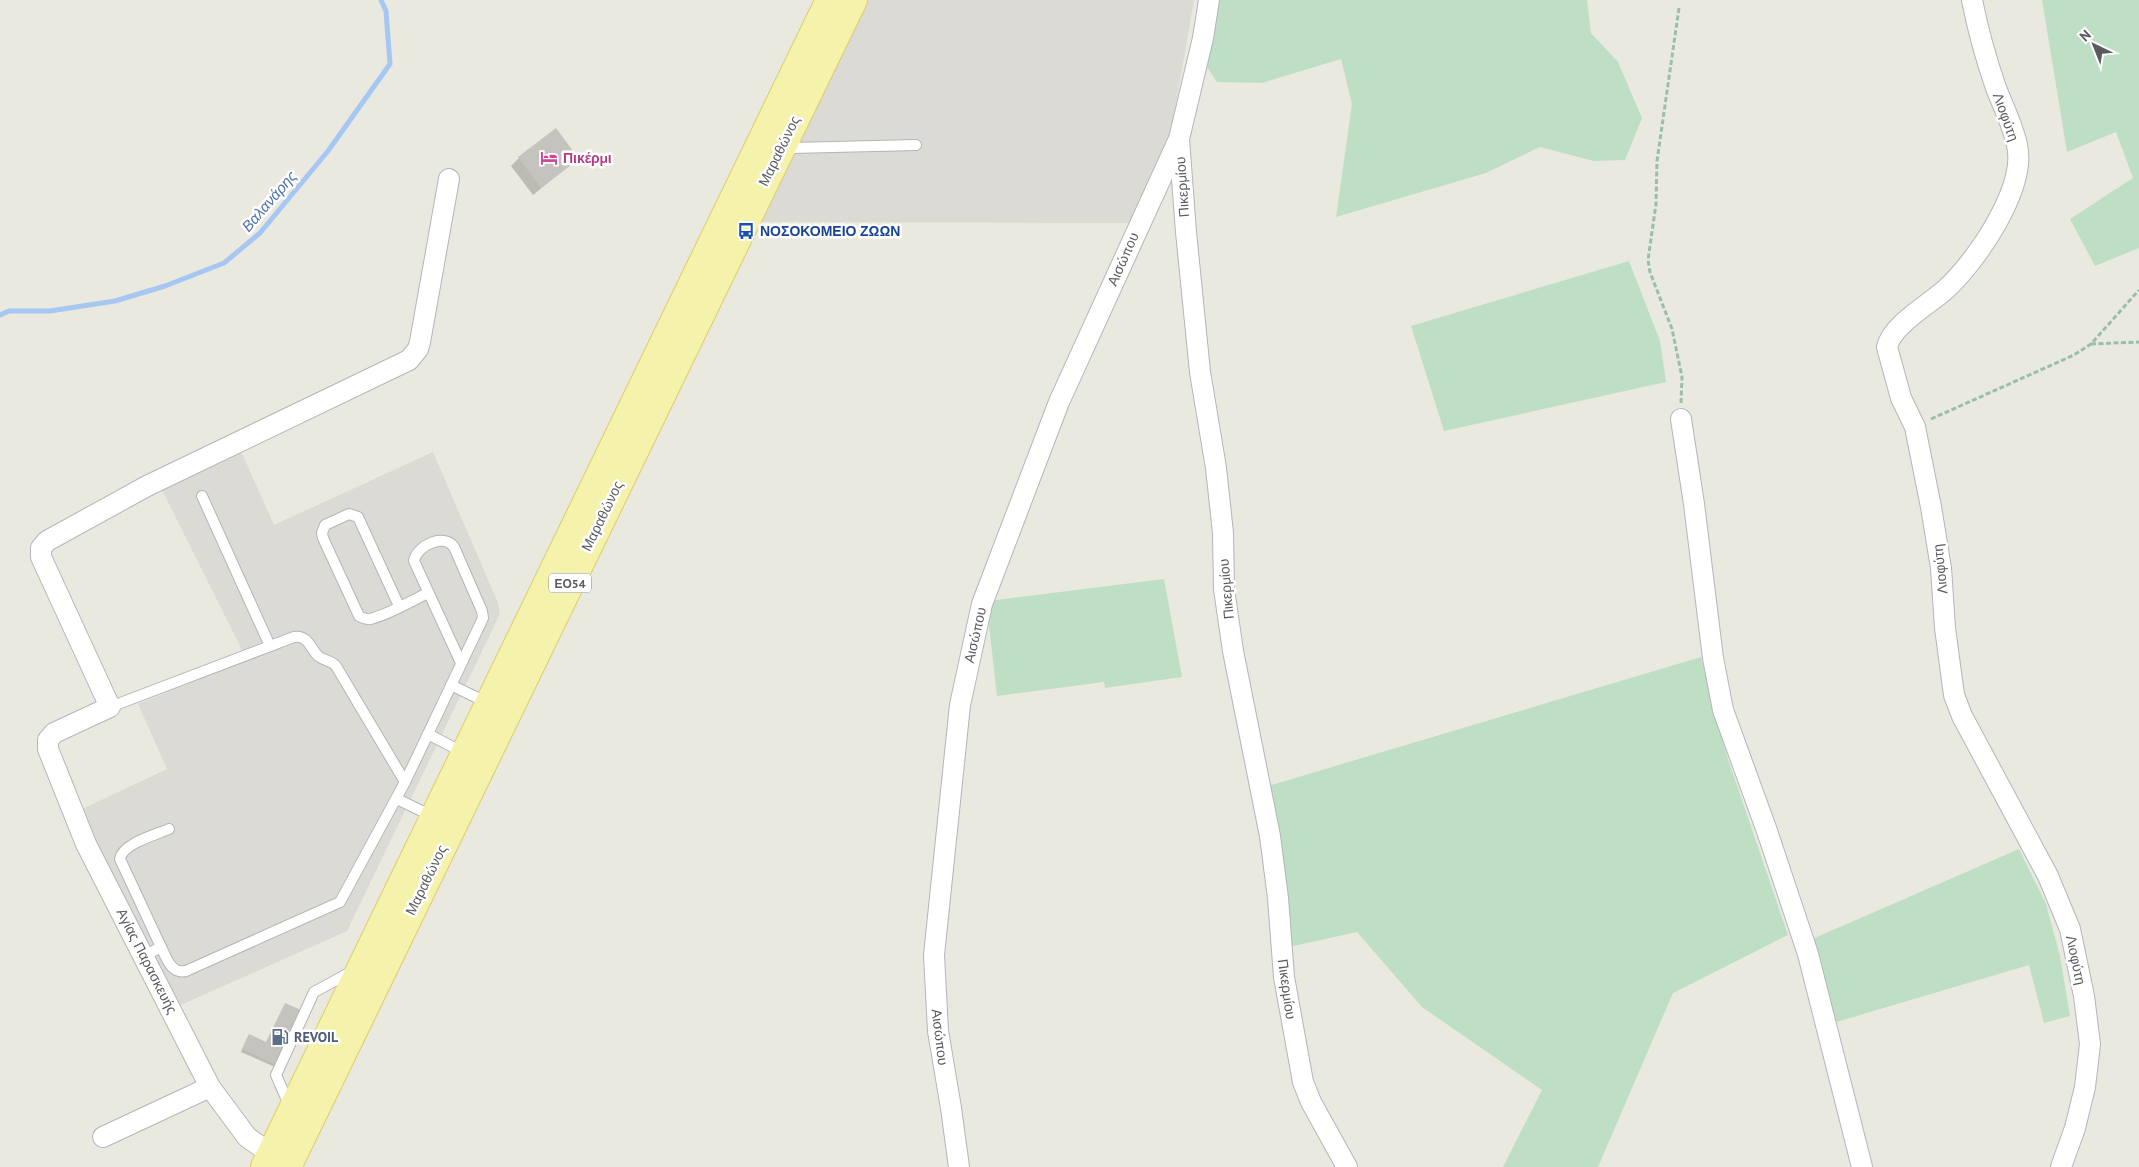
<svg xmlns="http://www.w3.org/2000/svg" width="2139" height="1167" font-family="'PT Sans',sans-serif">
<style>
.industrial{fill:#dbdad4}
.green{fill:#bfdfc4}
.shadow{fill:#0003}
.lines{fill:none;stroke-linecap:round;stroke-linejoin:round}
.stream{stroke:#a7c7f3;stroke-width:5}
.building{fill:#c5c3bd}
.service-casing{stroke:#b3b5b9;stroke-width:12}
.minor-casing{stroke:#b3b5b9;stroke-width:22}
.primary-casing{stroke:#decd65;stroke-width:30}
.path{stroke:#9abfa9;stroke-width:3;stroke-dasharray:5 2.5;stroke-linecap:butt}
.service{stroke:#fff;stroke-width:10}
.minor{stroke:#fff;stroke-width:20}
.primary{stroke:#f4f2ab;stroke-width:28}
.labels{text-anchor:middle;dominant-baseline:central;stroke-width:5;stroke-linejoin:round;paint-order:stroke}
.shield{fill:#fff;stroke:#8b8c8f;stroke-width:1}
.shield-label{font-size:12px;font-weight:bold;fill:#595b5f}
.street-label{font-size:14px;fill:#595b5f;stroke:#fff}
.hotel-label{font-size:14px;font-weight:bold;fill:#b23c85;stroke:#fff;text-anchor:start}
.transit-label{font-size:14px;font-weight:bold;fill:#164399;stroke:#fff;text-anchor:start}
.service-label{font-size:14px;font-weight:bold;fill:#4e5e75;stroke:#fff;text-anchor:start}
.water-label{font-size:15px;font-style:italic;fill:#4e71b2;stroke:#fff}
</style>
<rect width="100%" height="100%" fill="#eae9e0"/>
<!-- industrial -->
<g class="industrial">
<path d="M863,0h331l-23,132 -42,91 -377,-1z"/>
<path d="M240,449l34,76 159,-73 65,151 2,11 -153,317 -173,77 -96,-197 89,-42 -29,-65 109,-44 -86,-172z"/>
</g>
<!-- green -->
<g class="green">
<path d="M1218,0h369l4,33 27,29 24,56 -17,42 -31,1 -54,-14 -54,26 -150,44 16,-113 -11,-45 -79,24 -45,-1 -10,-15z"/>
<path d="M2042,0h97v248l-44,18 -25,-47 63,-41 -17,-46 -49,20z"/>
<path d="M1629,261l31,80 6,41 -222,49 -33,-105z"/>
<path d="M1164,579l18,98 -77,11 -1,-6 -107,14 -10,-88 2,-7z"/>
<path d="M1701,657l26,99 61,179 -115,58 -75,174h-95l39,-77 -120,-83 -65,-75 -68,15 -21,-161z"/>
<path d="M2019,849l27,55 14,52 10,60 -26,7 -15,-58 -196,58 -23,-83z"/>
</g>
<!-- shadow -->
<g class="shadow">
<path d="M519,158l58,1 -44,36 -22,-29z"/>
<path d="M285,1004l16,8 -26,55 -34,-15 6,-14 19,5z"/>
</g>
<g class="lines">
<!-- stream -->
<path class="stream" d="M0,315l9,-4h41l65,-10 50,-15 59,-23 36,-30 68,-82 62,-87 -4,-53 -5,-11"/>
</g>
<!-- building -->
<g class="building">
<path d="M556,128l23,31 -38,29 -23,-31z"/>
<path d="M285,1003l18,8 -25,55 -36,-17 7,-15 17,8z"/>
</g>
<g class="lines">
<!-- service casing -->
<g class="service-casing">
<g id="service">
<path d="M785,147l7,1 124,-3"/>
<path d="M202,496l68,150"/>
<path d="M399,606l-41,-89 -9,-3 -24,11 -3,8 1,5 36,78c4,2 7,4 11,3 18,-4 41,-18 58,-26"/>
<path d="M461,663l-47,-102c3,-16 30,-28 40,-14l28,64 1,7 -55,116 36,19"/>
<path d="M451,685l37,18"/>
<path d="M110,707l184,-70c14,-2 16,11 24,19 6,5 13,4 18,10l69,116 -65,120 -154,69c-15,3 -19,-12 -25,-24l-17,9"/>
<path d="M405,782l23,-48"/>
<path d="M397,799l37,18"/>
<path d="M161,947l-41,-88c2,-15 35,-24 49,-30"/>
<path d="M290,1107l-14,-32 38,-83 39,-21"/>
</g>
</g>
<!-- minor casing -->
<g class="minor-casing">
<g id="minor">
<path d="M1209,0l-6,38 -24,101 7,93 14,140 16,96 7,65 1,56 9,62 37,185 8,62 6,79 19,105 8,20 36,65"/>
<path d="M1972,0c6,30 14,59 24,88 7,18 17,38 21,57 10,43 -41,117 -72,145 -17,15 -53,35 -58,57l14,51 14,29 16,80 10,61 4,60 9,67 8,21 86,160 22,53 14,67 6,48 -5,43 -10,41 -14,39"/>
<path d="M1681,419l13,85 19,154 10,52 44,121 41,123 54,213"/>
<path d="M103,1137l107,-50"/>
<path d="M271,1154l-24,-17 -37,-50 -124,-243 -38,-95v-9l6,-7 56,-26 -69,-150v-9l6,-7 100,-55 262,-126 9,-11 2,-7 29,-163"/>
<path d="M959,1167l-8,-59 -13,-77 -4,-76 26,-250 22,-101 77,-202 119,-261"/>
</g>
</g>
<!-- primary casing -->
<g class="primary-casing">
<g id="primary">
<path d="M265,1167l565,-1167"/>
<path d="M287,1167l566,-1167"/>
</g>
</g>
<!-- path -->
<g class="path">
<path d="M1679,8l-22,153 -1,43 -8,56 2,12 22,57 10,48 -1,26"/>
<path d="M2091,344l48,-2"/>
<path d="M1931,419l143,-64 17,-11 48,-54"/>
</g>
<!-- service -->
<use href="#service" class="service"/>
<!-- minor -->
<use href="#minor" class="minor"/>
<!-- primary -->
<use href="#primary" class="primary"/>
</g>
<!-- icons -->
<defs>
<g id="hotel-bare" transform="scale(1.35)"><path d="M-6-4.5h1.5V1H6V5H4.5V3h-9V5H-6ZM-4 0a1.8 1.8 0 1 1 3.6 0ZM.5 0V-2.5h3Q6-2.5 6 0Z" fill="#d1479c" stroke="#fff" stroke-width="2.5" paint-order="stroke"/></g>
<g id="bus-bare" transform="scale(1.35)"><path d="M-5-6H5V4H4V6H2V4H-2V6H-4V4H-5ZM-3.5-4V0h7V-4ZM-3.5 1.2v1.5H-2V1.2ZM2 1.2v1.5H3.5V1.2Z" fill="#1a4fb4" stroke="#fff" stroke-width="2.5" paint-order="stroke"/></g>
<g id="fuel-bare" transform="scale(1.35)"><path d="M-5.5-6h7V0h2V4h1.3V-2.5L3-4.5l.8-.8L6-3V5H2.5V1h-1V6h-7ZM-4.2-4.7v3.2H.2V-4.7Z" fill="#5c6f8a" stroke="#fff" stroke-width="2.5" paint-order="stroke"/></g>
</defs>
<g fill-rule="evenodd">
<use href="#hotel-bare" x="549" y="158"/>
<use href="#bus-bare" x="746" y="231"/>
<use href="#fuel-bare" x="280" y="1037"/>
</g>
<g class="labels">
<!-- shield labels -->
<rect class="shield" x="549" y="573.5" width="42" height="19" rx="4"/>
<g class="shield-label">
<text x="570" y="583">ΕΟ54</text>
</g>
<!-- street labels -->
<g class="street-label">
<text transform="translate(2006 117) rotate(70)">Λιοφύτη</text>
<text transform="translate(779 151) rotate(-64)">Μαραθώνος</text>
<text transform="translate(1182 187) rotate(-94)">Πικερμίου</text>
<text transform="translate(1123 259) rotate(-66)">Αισώπου</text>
<text transform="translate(602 516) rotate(-64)">Μαραθώνος</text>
<text transform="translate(1940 569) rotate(-96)">Λιοφύτη</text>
<text transform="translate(1226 589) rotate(-95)">Πικερμίου</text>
<text transform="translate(975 635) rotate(-77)">Αισώπου</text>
<text transform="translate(426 880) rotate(-64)">Μαραθώνος</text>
<text transform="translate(2076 960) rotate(78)">Λιοφύτη</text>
<text transform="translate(147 961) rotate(63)">Αγίας Παρασκευής</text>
<text transform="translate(1287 989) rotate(82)">Πικερμίου</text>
<text transform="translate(940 1037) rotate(83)">Αισώπου</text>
</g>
<!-- hotel labels -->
<g class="hotel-label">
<text x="563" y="158">Πικέρμι</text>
</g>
<!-- transit labels -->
<g class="transit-label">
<text x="760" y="231">ΝΟΣΟΚΟΜΕΙΟ ΖΩΩΝ</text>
</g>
<!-- service labels -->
<g class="service-label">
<text x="294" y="1037">REVOIL</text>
</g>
<!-- water labels -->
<g class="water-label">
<text transform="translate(269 201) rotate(-49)">Βαλανάρης</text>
</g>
</g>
<!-- north arrow -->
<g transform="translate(2094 45) rotate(317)" stroke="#ffffff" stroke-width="4" paint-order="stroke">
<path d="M0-4L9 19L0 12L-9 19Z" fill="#595b5f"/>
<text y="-8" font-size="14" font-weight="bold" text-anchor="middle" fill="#595b5f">N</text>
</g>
</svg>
